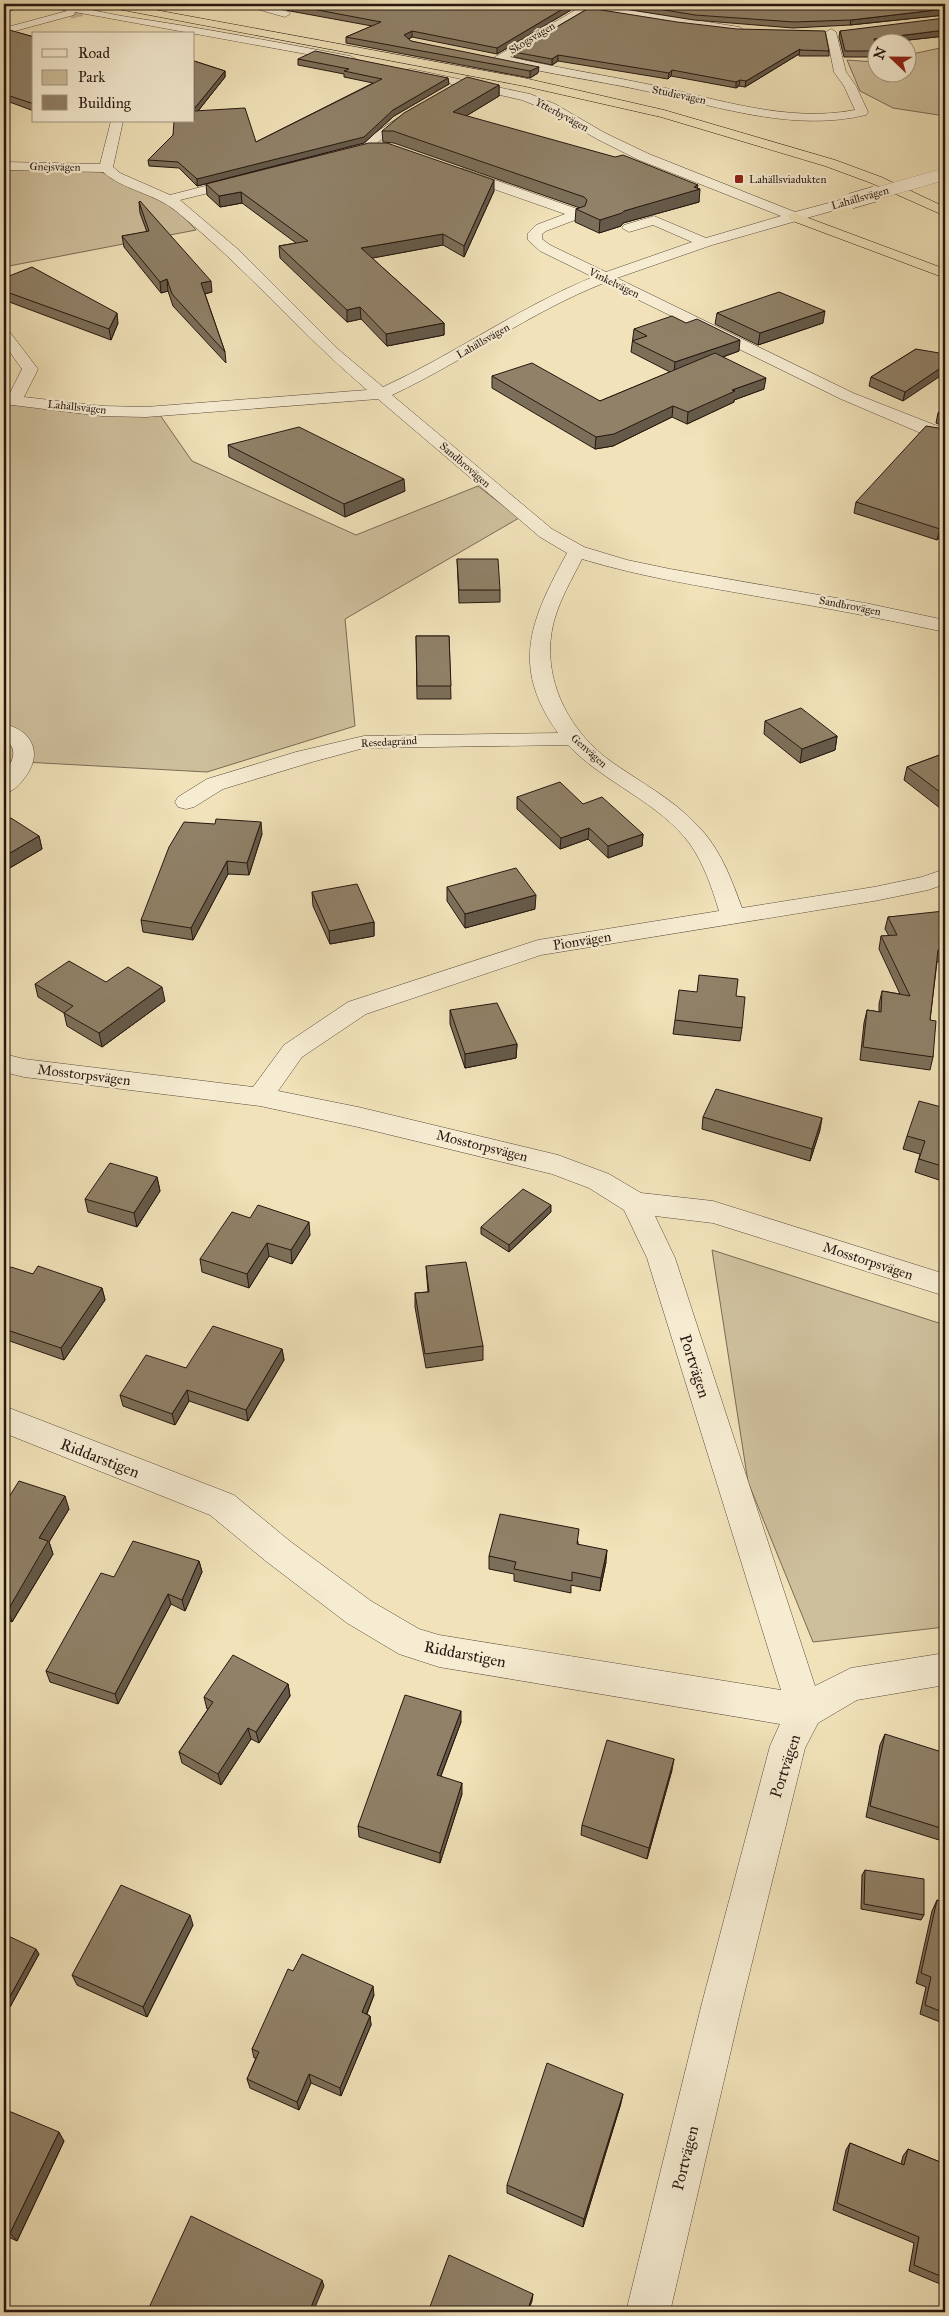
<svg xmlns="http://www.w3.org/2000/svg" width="949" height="2316" font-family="'IM FELL Great Primer',serif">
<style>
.green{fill:#cebf9c;stroke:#7a6b56}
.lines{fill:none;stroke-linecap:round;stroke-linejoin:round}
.minor-tunnel{stroke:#c8b997;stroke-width:12;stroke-dasharray:12 5.5;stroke-linecap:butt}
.minor-casing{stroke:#594a3a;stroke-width:1}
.highway-casing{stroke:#261710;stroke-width:1}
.minor{fill:#f6ecd2;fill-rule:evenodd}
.highway{fill:#f1e2b9;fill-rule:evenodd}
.minor-bridge-far1-casing{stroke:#594a3a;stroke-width:12;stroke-linecap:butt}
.minor-bridge-casing{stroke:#594a3a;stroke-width:16;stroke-linecap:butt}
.minor-bridge-far1{stroke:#f6ecd2;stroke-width:12}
.minor-bridge{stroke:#f6ecd2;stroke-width:15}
.wall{fill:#7c6f59;stroke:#261710}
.shaded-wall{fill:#655a49;stroke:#261710}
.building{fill:#908168;stroke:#261710}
.poi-dot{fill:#8f2418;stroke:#f6ecd2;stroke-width:2}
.labels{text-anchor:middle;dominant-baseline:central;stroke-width:4.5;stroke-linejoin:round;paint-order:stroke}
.far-street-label{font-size:11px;fill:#261710;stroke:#f6ecd2}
.far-poi-label{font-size:11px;fill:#261710;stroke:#f6ecd2;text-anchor:start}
.street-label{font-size:14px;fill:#261710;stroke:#f6ecd2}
.near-street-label{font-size:16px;fill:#261710;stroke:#f6ecd2}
</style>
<rect width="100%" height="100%" fill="#f1e2b9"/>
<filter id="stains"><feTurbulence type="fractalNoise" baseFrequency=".004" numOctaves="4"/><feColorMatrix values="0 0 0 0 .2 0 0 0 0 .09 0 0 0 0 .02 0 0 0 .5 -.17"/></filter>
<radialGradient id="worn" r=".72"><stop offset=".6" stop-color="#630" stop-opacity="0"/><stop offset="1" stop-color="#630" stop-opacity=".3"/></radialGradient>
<!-- green -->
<g class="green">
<path d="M945,47v69l-52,-8 -33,-17 -13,-31 29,2v10h30l1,-17z"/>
<path d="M4,170h93l76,35 23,25 -192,37z"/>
<path d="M4,404l156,11 32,46 164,74 122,-49 41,32 -174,101 10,107 -148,46 -201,-11 -2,-1z"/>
<path d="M712,1250l233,75v302l-132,15 -65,-160z"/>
</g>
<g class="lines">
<!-- minor-tunnel -->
<path class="minor-tunnel" d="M70,13l37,-9"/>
<!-- minor casing -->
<g class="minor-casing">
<g id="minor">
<path d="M12,4h17l-1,2 -24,6v-6z"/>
<path d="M46,4c28,0 55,9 82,13 75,11 148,25 222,39l6,3 -6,3 -275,-50 -1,3 -70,19v-6l63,-17 -20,-5z"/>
<path d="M245,4h16l28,8 1,2 -5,3 -39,-11z"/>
<path d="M563,4h34l142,23 5,3 -5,3 -150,-23 -79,47c47,11 95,18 142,28 66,14 135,38 203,25l-11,-24 -10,-14 -8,-40 5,-3 5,3 10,40 10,14 12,26 -2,3c-75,18 -152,-10 -225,-25 -48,-10 -98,-17 -146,-29l-2,-2 2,-2 82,-48 -13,-3z"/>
<path d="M411,69l119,25 25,10 50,29 44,21 146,58 56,-15 5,1 2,3 -2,3 -144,41 -95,33 236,115 92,36v10l-22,-5 -82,-35 -237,-116c-74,29 -139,78 -212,112l160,134 32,18 43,13 43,9 195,34 80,17v12c-61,-13 -122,-25 -184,-35 -60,-11 -120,-20 -179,-38 -10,20 -22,40 -28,62 -14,53 12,107 55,139 29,21 63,38 88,65 23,23 34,53 45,83l132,-21 48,-10 23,-8v15l-17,6 -54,11 -333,54 -175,59 -64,43 -24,34 80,16 200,48 51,19 32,19 72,8 232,73v22l-232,-73 -58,-7 20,42 140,428 36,-18 94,-15v32l-88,15 -39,23 -13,25 -63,255 -72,309h-44l76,-309 68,-257 10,-22 -341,-57 -40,-13 -52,-31 -80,-61 -57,-47 -206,-82v-27l230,89 57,47 80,59 48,28 20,6 342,55 -134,-432 -23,-48 -35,-22 -37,-14 -194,-47 -98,-21 -236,-29 -20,-5v-18l20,5 229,28 31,-42 64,-43 190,-62 181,-29c-7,-23 -15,-47 -29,-67 -31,-42 -86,-61 -122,-99l-204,3 -52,14 -89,27 -29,18 -8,2 -8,-2 -3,-5 3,-5 29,-18 89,-27 68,-16 194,-3c-49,-68 -26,-115 9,-180l-27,-16 -162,-138 -232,18 -44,-1 -98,-12v-10l5,1 13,-26 -18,-25v-15l5,2 29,38 -14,28 78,9 44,1 221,-17c-67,-57 -123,-124 -191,-179 -22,-18 -53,-21 -73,-39l-99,-2v-8l96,2 11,-43h12l-10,46 7,6 50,22 74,-19 5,1 2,3 -2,3 -69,17 60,51 99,99 44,37c72,-33 136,-80 210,-110l-53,-26 -12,-11v-7l8,-8 29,-11 -111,-39 -2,-3 2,-3h10l119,42 2,3 -2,3 -37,14 -4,3v5l8,6 56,27 86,-30 -39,-17 -24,7 -7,-4 2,-3 30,-9 52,22 75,-22 -142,-56 -42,-21 -50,-29 -25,-10 -115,-26 -2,-2 2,-2z"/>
<path d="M412,109l6,4 -2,3 -38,26 -5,9h-8l-2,-3 6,-11z"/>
<path d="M4,724c31,7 39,32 19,56 -6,7 -10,11 -19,14 0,-6 -2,-15 1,-20 7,-13 15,-25 -1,-35z"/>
</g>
</g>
<!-- highway casing -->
<g class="highway-casing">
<g id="highway">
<path d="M102,4h21l401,74 140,32 171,50 46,17 64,30v9l-74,-33 -46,-17 -164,-49 -137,-31 -417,-79z"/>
<path d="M795,213l150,56v9l-155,-58 -2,-3 2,-3z"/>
</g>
</g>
<!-- minor -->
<use href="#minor" class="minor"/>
<!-- highway -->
<use href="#highway" class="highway"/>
<!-- minor-bridge-far1 casing -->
<g class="minor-bridge-far1-casing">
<path id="minor-bridge-far1" d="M871,195l74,-21"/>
</g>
<!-- minor-bridge casing -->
<g class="minor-bridge-casing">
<path id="minor-bridge" d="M851,201l24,-7"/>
</g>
<!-- minor-bridge-far1 -->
<use href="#minor-bridge-far1" class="minor-bridge-far1"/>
<!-- minor-bridge -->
<use href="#minor-bridge" class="minor-bridge"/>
</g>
<!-- wall -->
<g class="wall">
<path d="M267,4h304v6l-74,44 -85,-17 -3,2 2,2 127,32 -8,5 -184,-35v-6l26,-11 -82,-15z"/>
<path d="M598,4h347v11l-95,10 -57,3 -99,-8 -95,-15z"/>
<path d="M589,8l240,43v5h-30v-2l-54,33 -6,-1 -3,2 -65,-12 -3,3 -110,-18 -6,4 -38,-8v-5z"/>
<path d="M4,29l30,8v74l-30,-11z"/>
<path d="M840,31l105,5 -55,6h-14v15h-32l-5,-20z"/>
<path d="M298,59l150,19 1,6 -55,32 -30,27 -167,43 -18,-18 -30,-2 -1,-6 25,-25 21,-74 31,10v6l-27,34 58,31 117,-59 -29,-6v-3l-46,-9z"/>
<path d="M499,85v11l-33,20 232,72 1,14 -76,21 -2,3 -22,7 -24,-11 1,-13 4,-1 -186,-65 -11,-1 -1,-11z"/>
<path d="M206,184l288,7 -30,66 -21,-12 -71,13 72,65v12l-57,11 -26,-27 -14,3 -67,-64 -1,-12 17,-3 -54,-40 -22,4 -13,-12z"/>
<path d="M139,202l73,90 -7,2 20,58 1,11 -53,-57 -5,-15 -7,2 -37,-46 -2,-11 25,-4 -7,-19z"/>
<path d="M4,278l114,45 -7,17 -107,-40z"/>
<path d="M717,313l106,10 -65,22 -43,-21z"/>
<path d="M634,329l105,22 -16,6 41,32 -30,11v2l-47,22 -15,-7 -59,29 -18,3 -103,-61v-12l108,25 70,-29 -39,-20z"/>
<path d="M916,349l-13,52 -34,-15 2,-9z"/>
<path d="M945,405v22l-9,-4 2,-10z"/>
<path d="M945,429v104l-8,7 -83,-27 2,-11z"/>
<path d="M228,445l177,46 -60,26 -116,-60z"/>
<path d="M457,559l43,31v12l-41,1z"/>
<path d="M416,636h33l2,63h-34z"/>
<path d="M765,721l72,15 -2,14 -35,13 -36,-29z"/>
<path d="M945,753v59l-41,-32 3,-13z"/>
<path d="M517,797l66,7 60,30 -1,12 -34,12 -20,-19 -28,10 -43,-40z"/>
<path d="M4,822l35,14 3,13 -34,20 -4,-3z"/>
<path d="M262,834l-13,41 -21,-1 -35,66 -50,-8 -2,-12z"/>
<path d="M447,887l88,22 -70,19 -18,-27z"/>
<path d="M312,892l62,30v14l-44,8 -17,-38z"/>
<path d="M945,913v48l-8,1 -7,58 3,37 -3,13 -70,-10 4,-37 3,-13 12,2v-8l3,-13 18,3 -21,-45 2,-13h8l-4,-7 3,-12z"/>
<path d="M106,982l59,19 -63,46 -35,-21 -3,-13 -26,-16 -3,-13z"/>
<path d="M697,992l39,4 6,32 -2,13 -67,-7 2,-14z"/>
<path d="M450,1010l67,34 -1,14 -51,10 -15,-44z"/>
<path d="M945,1108v74l-30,-10 5,-18 -17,-5 4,-13z"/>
<path d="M703,1117l117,13 -10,31 -108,-32z"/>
<path d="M157,1177l3,14 -23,36 -49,-15 -3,-13z"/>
<path d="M551,1212l-42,40 -28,-18v-7z"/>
<path d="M250,1218l60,17 -18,29 -23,-8 -20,32 -47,-16 -2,-13z"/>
<path d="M426,1266l57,80v14l-57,8 -11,-61v-14l13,-1z"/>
<path d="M33,1274l69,14 3,12 -41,60 -60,-21v-63z"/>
<path d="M282,1349l2,11 -36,61 -59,-20 -14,24 -52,-19 -3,-11 66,-27z"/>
<path d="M4,1505l65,4 -20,33 4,12 -41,68 -8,-3z"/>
<path d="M578,1541v3l28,18 -6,29 -29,-6v8l-57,-12v-7l-25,-5v-13z"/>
<path d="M199,1561l3,11 -17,39 -14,-7 -53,100 -68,-22 -4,-11 68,-94z"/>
<path d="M288,1684l2,12 -31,47 -8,-4 -30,46 -39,-22 -3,-11 29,-43h-1l-3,-12z"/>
<path d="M461,1722l-20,54 21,18 -22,69 -81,-26 -1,-11z"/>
<path d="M885,1734l59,95 -5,11 -73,-23 14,-72z"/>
<path d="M672,1770l-25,89 -66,-24 1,-10z"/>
<path d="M865,1870l59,45 -3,5 -60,-11 1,-34z"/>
<path d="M937,1900l8,3v121l-25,-10 6,-27 -10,-4 16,-72z"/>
<path d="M193,1925l-46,92 -70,-32 -5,-10z"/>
<path d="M4,1934l35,20 -29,53 -6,-2z"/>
<path d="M293,1971l81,24 -7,19 3,2 1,9 -30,71 -30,-13 -12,27 -49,-22 -3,-9 9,-21h-2l-2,-9z"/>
<path d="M621,2103l-38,124 -76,-34v-8z"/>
<path d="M4,2109l60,32 -47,100 -13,-6z"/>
<path d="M850,2143l51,21 2,-8 5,-7 37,15v122l-36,-15 5,-28 -81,-33 13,-60z"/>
</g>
<!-- shaded-wall -->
<g class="shaded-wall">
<path d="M571,4v6l-74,44v-6z"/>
<path d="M945,9v6l-95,10 1,-5z"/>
<path d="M945,30v6l-55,6h-14v2l-3,1 1,-6z"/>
<path d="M412,31v6l-8,4v-6z"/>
<path d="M800,49l-1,5 -54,33 1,-6z"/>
<path d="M558,55v6l-6,4v-6z"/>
<path d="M539,67l-1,6 -8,5v-7z"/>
<path d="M672,70l-1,6 -3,3 1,-6z"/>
<path d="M225,71v6l-31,39v-7z"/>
<path d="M448,78l1,6 -55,32 -30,27 -167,43v-7l196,-69z"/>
<path d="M740,80l-1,6 -3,2v-6z"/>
<path d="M499,85v11l-46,28v-12z"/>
<path d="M494,180v11l-30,66v-11z"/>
<path d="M698,185l-1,5 3,-1 -1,13 -76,21 -2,3 -22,7 1,-13 24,-9z"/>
<path d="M241,192l1,11 -22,4 -1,-11z"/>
<path d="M443,234v11l-81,15 -1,-12z"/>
<path d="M167,279l1,12 -7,2 -1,-11z"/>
<path d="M211,281l1,11 -9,2 -2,-11z"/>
<path d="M360,307l1,12 -14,3v-12z"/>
<path d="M825,311l-2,12 -65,22 2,-12z"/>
<path d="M117,313l1,10 -7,17 -2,-11z"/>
<path d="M444,323v12l-57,11 -1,-12z"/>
<path d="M740,340l-1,11 -65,23 1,-12z"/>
<path d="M945,365v8l-42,28 2,-9z"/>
<path d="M766,378l-2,11 -30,11v2l-47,22 1,-12 44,-22z"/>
<path d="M673,406l-1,11 -59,29 -18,3 1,-12z"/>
<path d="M404,479l1,12 -60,26 -1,-13z"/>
<path d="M945,524v9l-8,7 3,-11z"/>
<path d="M837,736l-2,14 -35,13 2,-14z"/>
<path d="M261,822l1,12 -13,41 -2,-12z"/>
<path d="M589,828l-1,11 -28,10 1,-11z"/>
<path d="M643,834l-1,12 -34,12v-12z"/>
<path d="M39,836l3,13 -34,20 -3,-13z"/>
<path d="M227,861l1,13 -35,66 -2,-12z"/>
<path d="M536,895l-1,14 -70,19v-14z"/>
<path d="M374,922v14l-44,8 -1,-13z"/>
<path d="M162,987l3,14 -63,46 -3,-14z"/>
<path d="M517,1044l-1,14 -51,10v-14z"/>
<path d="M822,1118l-2,12 -10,31 2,-12z"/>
<path d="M157,1177l3,14 -23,36 -3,-14z"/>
<path d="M551,1205v7l-42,40v-7z"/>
<path d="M309,1222l1,13 -18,29 -1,-14z"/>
<path d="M267,1243l2,13 -20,32 -2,-14z"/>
<path d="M102,1288l3,12 -41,60 -3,-12z"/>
<path d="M282,1349l2,11 -36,61 -2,-11z"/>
<path d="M187,1390l2,11 -14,24 -3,-11z"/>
<path d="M65,1496l4,13 -20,33 4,12 -41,68 -4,-12 31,-72z"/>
<path d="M607,1550l-1,12 -6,29 1,-13z"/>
<path d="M199,1561l3,11 -17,39 -3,-11z"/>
<path d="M168,1594l3,10 -53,100 -3,-10z"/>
<path d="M288,1684l2,12 -31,47 -3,-11z"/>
<path d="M461,1711v11l-24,64v-11z"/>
<path d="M248,1728l3,11 -30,46 -3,-11z"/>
<path d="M674,1759l-2,11 -25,89 2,-11z"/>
<path d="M462,1783v11l-22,69v-10z"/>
<path d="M190,1915l3,10 -46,92 -4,-10z"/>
<path d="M36,1949l3,5 -29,53 -3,-5z"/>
<path d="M373,1986l1,9 -11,27 -1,-10z"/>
<path d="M370,2016l1,9 -30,71 -1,-8z"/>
<path d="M309,2074l2,9 -12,27 -2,-8z"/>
<path d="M623,2094l-2,9 -38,124 1,-8z"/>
<path d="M59,2132l5,9 -47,100 -7,-8z"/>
<path d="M322,2280l2,6 -11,26h-4z"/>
<path d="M533,2294l-1,7 -4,11h-1z"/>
</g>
<!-- building -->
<g class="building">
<path d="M286,4h285l-74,44 -85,-17 -8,4 7,6 128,26 -9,4 -184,-34 35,-15z"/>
<path d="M628,4h317v5l-94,11 -57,2 -99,-7z"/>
<path d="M589,8l88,14 60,7 88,2 4,20 -29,-1v-1l-54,32 -6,-1 -4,2 -64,-12 -3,3 -111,-18 -6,4 -38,-7z"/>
<path d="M945,18v12l-71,9 2,7v5h-31l-5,-20z"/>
<path d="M4,29h2l28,8v67l-30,-10z"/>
<path d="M315,51l133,27 -55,32 -29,27 -167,42 -19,-17 -30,-2 25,-25 1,-14h20v-10l51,-3 11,34 126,-63 -38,-8 5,-2 -51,-10z"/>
<path d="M194,61l31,10 -31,38z"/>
<path d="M467,77l32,8 -46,27 162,45 8,-2 75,30 -4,2 6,2 -76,22 -2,2 -22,7 -24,-11 9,-3 2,-6 -3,-3 -191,-66h-11l22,-18z"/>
<path d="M369,143h18l107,37 -30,66 -21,-12 -82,14 83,75 -58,11 -26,-27 -13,3 -68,-64 29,-5 -67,-49 -22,4 -13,-12z"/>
<path d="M140,201l71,80 -10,2 24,69 -53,-58 -5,-15 -7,3 -38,-46 27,-5 -10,-29z"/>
<path d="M32,267l85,46 -8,16 -105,-38v-13z"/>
<path d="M779,292l46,19 -65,22 -43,-20z"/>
<path d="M672,316l14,7 11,-4 43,21 -65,22 -43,-21 15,-5 -13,-7z"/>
<path d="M916,349l29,5v11l-40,27 -34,-15z"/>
<path d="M715,353l51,25 -34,12 3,1 -47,21 -15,-6 -59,28 -18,3 -104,-61 40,-13 68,38z"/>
<path d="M945,405v11l-7,-3z"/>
<path d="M926,426l19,3v95l-5,5 -84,-27z"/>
<path d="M299,427l105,52 -60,25 -116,-59z"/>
<path d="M457,559h41l2,31h-41z"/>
<path d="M416,636h33l2,50h-34z"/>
<path d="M801,708l36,28 -35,13 -37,-28z"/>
<path d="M945,753v43l-38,-29z"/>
<path d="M560,782l23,22 19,-7 41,37 -35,12 -19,-18 -28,10 -44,-41z"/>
<path d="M11,818l28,18 -34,20 -1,-1v-33z"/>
<path d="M216,819l45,3 -14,41 -20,-2 -36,67 -50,-8 28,-73 15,-25 31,2z"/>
<path d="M516,868l20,27 -71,19 -18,-27z"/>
<path d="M357,884l17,38 -45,9 -17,-39z"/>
<path d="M944,911l1,2v36l-7,1 -8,70 6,1 -3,36 -70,-10 4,-37 14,2 1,-21 28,5 -29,-60 16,-1 -9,-18z"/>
<path d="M69,961l37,21 22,-15 34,20 -63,46 -35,-20 9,-7 -38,-22z"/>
<path d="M699,975l39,4 -2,17 9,1 -3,31 -67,-8 4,-30 18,2z"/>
<path d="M497,1003l20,41 -52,10 -15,-44z"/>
<path d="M716,1089l106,29 -10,31 -109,-32z"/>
<path d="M919,1101l26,7v59l-26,-8 6,-18 -18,-5z"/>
<path d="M110,1163l47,14 -23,36 -49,-14z"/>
<path d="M523,1189l28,16 -42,40 -28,-18z"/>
<path d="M258,1205l51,17 -18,28 -24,-7 -20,31 -47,-15 32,-47 18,6z"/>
<path d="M466,1262l17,84 -58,8 -10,-61 14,-1 -3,-26z"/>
<path d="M38,1266l64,22 -41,60 -57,-19v-53l7,-9 22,7z"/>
<path d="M213,1326l69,23 -36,61 -59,-20 -15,24 -52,-19 26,-40 40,13z"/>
<path d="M19,1481l46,15 -26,42 9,3 -40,69 -4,-1v-104z"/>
<path d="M500,1514l79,15 -2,15 30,6 -6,28 -29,-6v9l-58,-12 2,-7 -27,-6z"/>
<path d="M133,1541l66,20 -17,39 -14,-6 -53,100 -69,-23 55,-98 13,4z"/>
<path d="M233,1655l55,29 -32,48 -8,-4 -30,46 -39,-22 34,-50 -9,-5z"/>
<path d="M405,1695l56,16 -24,64 25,8 -22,70 -82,-27z"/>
<path d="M885,1734l60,19v71l-1,5 -74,-23z"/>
<path d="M607,1740l67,19 -25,89 -67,-23z"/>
<path d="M865,1870l59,9v36l-60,-11z"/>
<path d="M121,1885l69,30 -47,92 -71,-32z"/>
<path d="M937,1900l8,3v110l-20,-8 6,-28 -10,-4z"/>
<path d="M4,1934l32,15 -29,53 -3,-1z"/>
<path d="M302,1954l71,32 -11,26 8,4 -30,72 -31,-14 -12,28 -50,-23 12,-27 -7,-3 36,-80 5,2z"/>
<path d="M547,2063l76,31 -39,125 -77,-34z"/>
<path d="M4,2109l55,23 -49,101 -6,-3z"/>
<path d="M850,2143l54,22 4,-16 37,15v114l-31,-13 5,-28 -82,-34z"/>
<path d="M191,2216l131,64 -13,32h-162z"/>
<path d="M449,2255l84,39 -6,18h-99z"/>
</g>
<!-- markers -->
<rect class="poi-dot" x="734" y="174" width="10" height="10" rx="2.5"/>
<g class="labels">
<!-- far-street labels -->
<g class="far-street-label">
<text transform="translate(532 38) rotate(-31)">Skogsvägen</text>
<text transform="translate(679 95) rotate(12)">Studievägen</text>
<text transform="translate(562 115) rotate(28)">Ytterbyvägen</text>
<text transform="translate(55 167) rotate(1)">Gnejsvägen</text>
<text transform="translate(860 198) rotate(-16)">Lahällsvägen</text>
<text transform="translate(614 283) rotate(26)">Vinkelvägen</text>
<text transform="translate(483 341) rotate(-30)">Lahällsvägen</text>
<text transform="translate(77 407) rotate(6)">Lahällsvägen</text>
<text transform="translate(465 465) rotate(41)">Sandbrovägen</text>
<text transform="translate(850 606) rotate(11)">Sandbrovägen</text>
<text transform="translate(389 742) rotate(-3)">Resedagränd</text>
<text transform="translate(589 751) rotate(42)">Genvägen</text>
</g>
<!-- far-poi labels -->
<g class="far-poi-label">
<text x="749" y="179">Lahällsviadukten</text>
</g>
<!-- street labels -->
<g class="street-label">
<text transform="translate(582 941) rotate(-9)">Pionvägen</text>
<text transform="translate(84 1075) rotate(7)">Mosstorpsvägen</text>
<text transform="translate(482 1146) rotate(14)">Mosstorpsvägen</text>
<text transform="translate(868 1261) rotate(18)">Mosstorpsvägen</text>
</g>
<!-- near-street labels -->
<g class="near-street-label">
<text transform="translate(695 1366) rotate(72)">Portvägen</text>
<text transform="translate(100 1458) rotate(21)">Riddarstigen</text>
<text transform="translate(465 1654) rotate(11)">Riddarstigen</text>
<text transform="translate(785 1766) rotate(-72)">Portvägen</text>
<text transform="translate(685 2158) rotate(-76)">Portvägen</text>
</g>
</g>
<!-- margin -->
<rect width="949" height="2316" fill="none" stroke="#f1e2b9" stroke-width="20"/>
<rect x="5" y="5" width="939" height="2306" fill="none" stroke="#261710" stroke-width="2.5"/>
<rect x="10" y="10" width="929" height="2296" fill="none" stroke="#261710"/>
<!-- legend -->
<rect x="32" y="32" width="162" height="90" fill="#f6ecd2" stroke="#a39784"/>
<rect x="42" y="49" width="25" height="8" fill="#f6ecd2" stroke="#a39784"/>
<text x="78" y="58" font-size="15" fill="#261710">Road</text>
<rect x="42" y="70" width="25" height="15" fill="#cebf9c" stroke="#a39784"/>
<text x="78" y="82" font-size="15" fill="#261710">Park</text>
<rect x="42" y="95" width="25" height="15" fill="#908168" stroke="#a39784"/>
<text x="78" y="108" font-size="15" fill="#261710">Building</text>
<!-- north arrow -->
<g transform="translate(892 58) rotate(292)"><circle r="24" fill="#f6ecd2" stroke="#a39784"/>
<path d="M0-4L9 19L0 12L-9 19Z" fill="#8f2418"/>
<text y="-8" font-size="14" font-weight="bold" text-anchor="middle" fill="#261710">N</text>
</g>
<rect width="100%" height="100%" filter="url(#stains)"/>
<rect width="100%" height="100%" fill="url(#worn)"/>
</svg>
